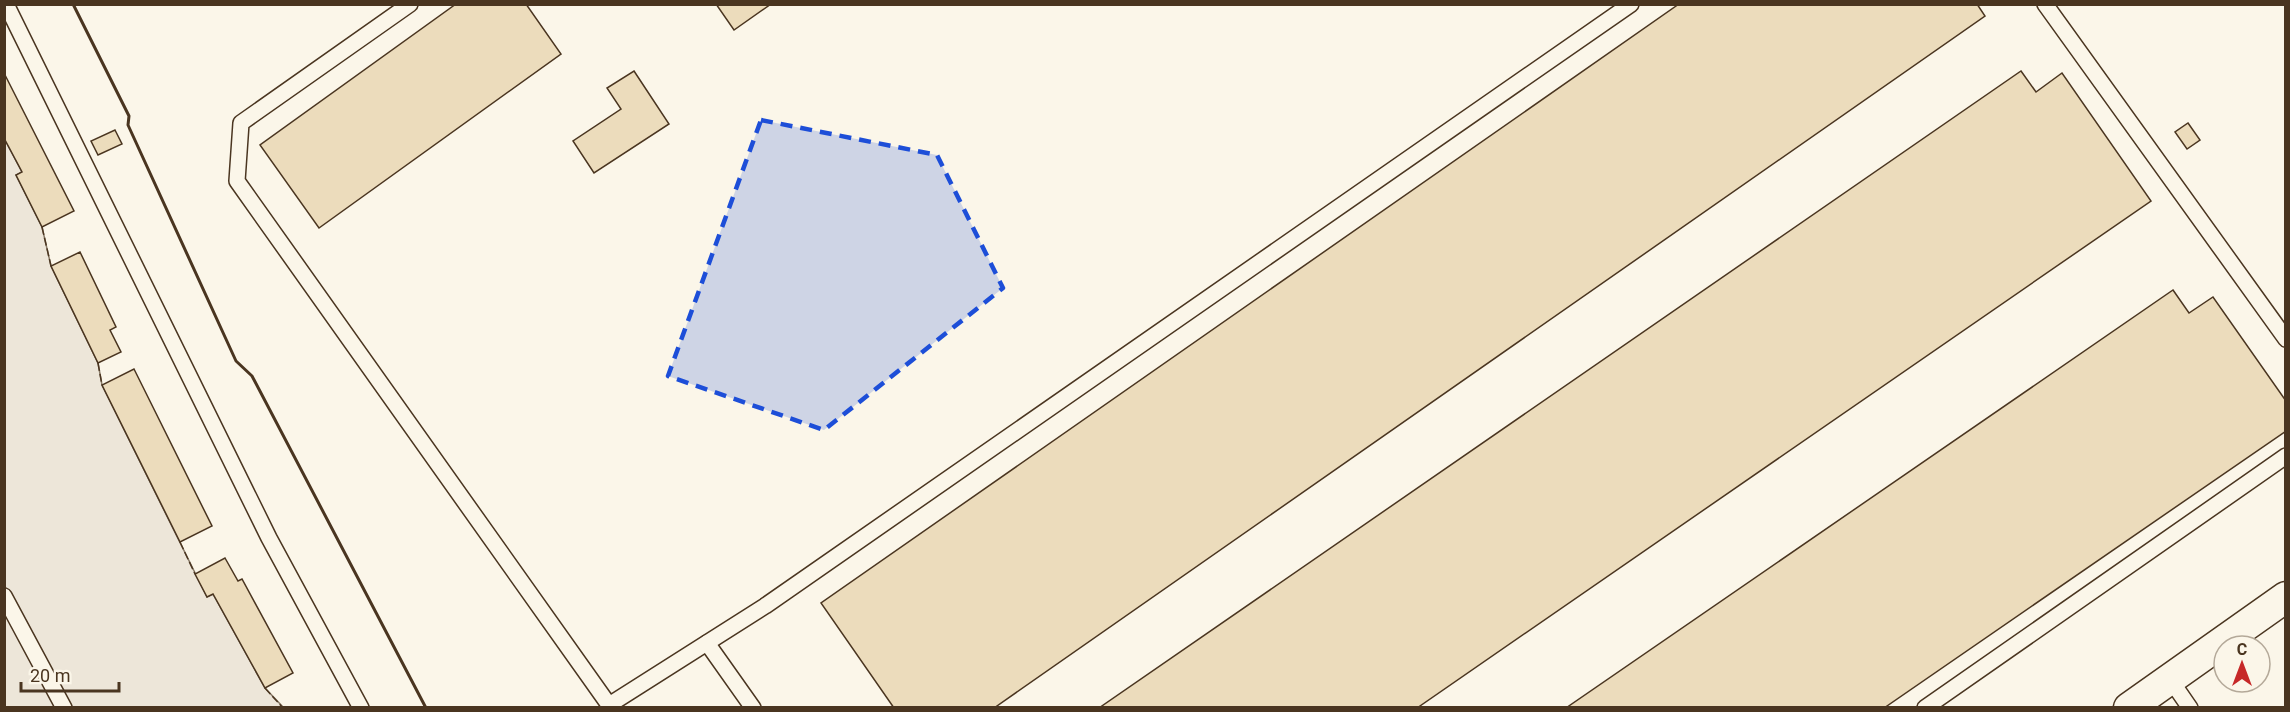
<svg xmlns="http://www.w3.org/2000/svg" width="2290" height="712" font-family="Roboto,sans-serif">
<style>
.green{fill:#ede6d9;stroke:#887966;stroke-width:1.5}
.building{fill:#ecdcbc;stroke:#4a3520;stroke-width:1.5}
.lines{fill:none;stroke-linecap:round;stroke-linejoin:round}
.lane-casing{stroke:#4a3520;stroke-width:18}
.street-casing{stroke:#4a3520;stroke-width:33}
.lane{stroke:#fbf6e9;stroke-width:15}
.street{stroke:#fbf6e9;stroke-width:30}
.fence{stroke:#4a3520;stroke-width:1.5;stroke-dasharray:8 3;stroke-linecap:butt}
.wall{stroke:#4a3520;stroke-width:3}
.marked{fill:#1d4ed8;fill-opacity:0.2;stroke:#1d4ed8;stroke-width:4.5;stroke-dasharray:12 8;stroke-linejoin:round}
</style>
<rect width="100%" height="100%" fill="#fbf6e9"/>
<!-- green -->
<path class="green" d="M4,138l18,34 -6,3 26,52 9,39 47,97 4,22 105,212 6,-3 52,94 18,19h-278z"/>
<!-- building -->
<g class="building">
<path d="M456,4h70l35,50 -242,174 -59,-83z"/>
<path d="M716,4h55l-37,26z"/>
<path d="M1679,4h298l8,12 -991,692h-100l-73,-105z"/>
<path d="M634,71l35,53 -75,49 -21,-32 48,-32 -14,-21z"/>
<path d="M2021,71l15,21 26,-19 89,128 -734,507h-318z"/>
<path d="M4,73l70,138 -32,16 -26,-52 6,-3 -18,-34z"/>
<path d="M2188,123l12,17 -13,9 -12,-17z"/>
<path d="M115,130l7,14 -24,11 -7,-14z"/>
<path d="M80,252l36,75 -6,3 11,22 -23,11 -47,-97z"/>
<path d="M2173,290l16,23 24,-16 73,104v30l-402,277h-318z"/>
<path d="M134,369l78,157 -32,16 -78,-157z"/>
<path d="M225,558l13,23 4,-2 51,94 -28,15 -52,-94 -6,3 -12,-23z"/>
</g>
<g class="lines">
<!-- lane casing -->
<g class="lane-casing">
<g id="lane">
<path d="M6,4l263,534 92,170"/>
<path d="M410,4l-169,119 -4,58 372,524 156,-99 866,-602"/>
<path d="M2045,4l241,335"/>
<path d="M4,596l60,112"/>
<path d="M707,643l46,65"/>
<path d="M2170,679l20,29"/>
<path d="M1925,708l361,-252"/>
</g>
</g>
<!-- street casing -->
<g class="street-casing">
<path id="street" d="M2129,708l157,-111"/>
</g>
<!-- lane -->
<use href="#lane" class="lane"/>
<!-- street -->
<use href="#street" class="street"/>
<!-- fence -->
<g class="fence">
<path d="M42,227l9,39"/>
<path d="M98,363l4,22"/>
<path d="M180,542l15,32"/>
<path d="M265,688l18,20"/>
</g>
<!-- wall -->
<path class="wall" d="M73,4l56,112 -1,9 108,236 16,15 174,332"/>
</g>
<!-- marked area -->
<path class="marked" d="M761,120l176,35 66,133 -179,142 -156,-54z"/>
<!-- border -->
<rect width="2290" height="712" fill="none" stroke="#4a3520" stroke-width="12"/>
<!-- north arrow -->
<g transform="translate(2242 664)"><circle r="28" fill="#fbf6e9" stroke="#b4a999" stroke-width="1.5"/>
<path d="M0-4.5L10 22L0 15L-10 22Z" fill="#c62828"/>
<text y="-9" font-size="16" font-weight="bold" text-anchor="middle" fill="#4a3520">С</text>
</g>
<!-- scale -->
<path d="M21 682v9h98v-9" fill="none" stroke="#4a3520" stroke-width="3"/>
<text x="30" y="682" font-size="18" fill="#4a3520" stroke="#fbf6e9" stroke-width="4.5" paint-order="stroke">20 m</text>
</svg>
